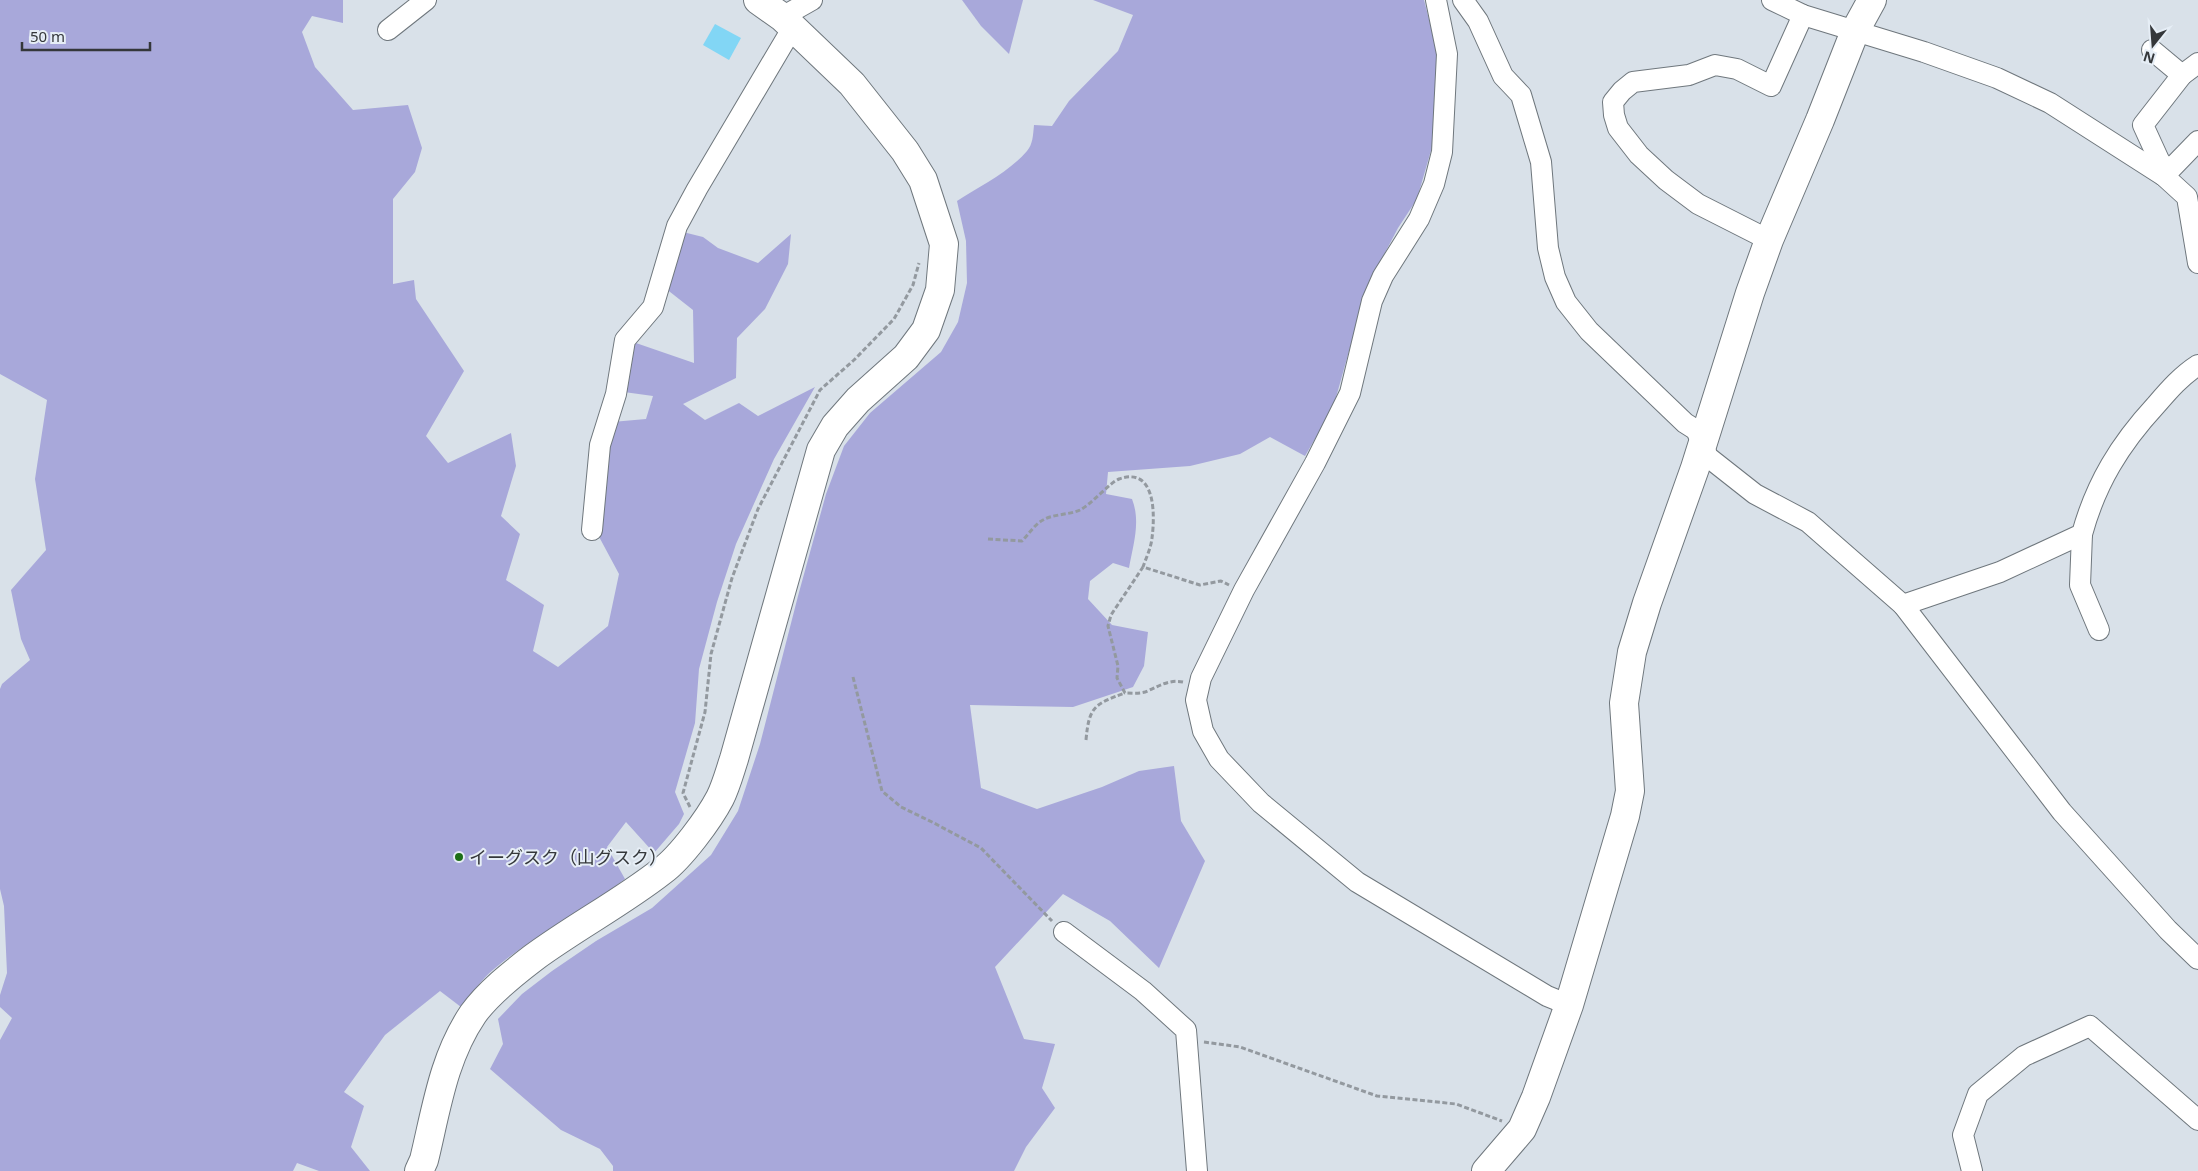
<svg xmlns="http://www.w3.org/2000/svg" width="2198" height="1171" font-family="'Noto Sans','Noto Sans JP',sans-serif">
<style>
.green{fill:#a8a8da}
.building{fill:#82d6f5}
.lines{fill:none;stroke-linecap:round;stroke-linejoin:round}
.street-casing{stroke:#6f777d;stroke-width:22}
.secondary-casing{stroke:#6f777d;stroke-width:30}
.path{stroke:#93999f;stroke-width:3;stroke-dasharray:5 2.5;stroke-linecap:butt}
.street{stroke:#fff;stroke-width:20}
.secondary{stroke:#fff;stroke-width:28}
.poi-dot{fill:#1d6f17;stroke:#e6eef6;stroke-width:2}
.labels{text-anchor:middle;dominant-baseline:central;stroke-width:4;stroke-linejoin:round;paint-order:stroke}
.poi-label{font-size:18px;fill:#34373a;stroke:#e6eef6;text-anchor:start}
</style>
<rect width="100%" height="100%" fill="#d9e1e9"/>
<!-- green -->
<g class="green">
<path d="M0,0h343v23l-31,-7 -10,16 13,35 38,43 55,-5 14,43 -7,24 -22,27v85l21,-4 2,19 48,72 -38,65 22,27 63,-30 5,33 -15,50 19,18 -14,46 38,25 -11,46 25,16 50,-41 11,-52 -22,-41 15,-111 34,-3 7,-23 -29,-4 9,-50 61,21 -1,-53 -28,-22 18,-56 20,5 15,11 40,15 33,-29 -3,30 -23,45 -28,29 -1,40 -53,26 22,16 34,-17 19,13 57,-29 -41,72 -38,85 -19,58 -18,67 -4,54 -20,69 9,22 -5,10 -25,29 -28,-31 -19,25 18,32c-42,33 -91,56 -131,90 -13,10 -22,26 -33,38l-21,-16 -55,44 -41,57 20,14 -13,41 19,24h-51l-22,-8 -4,8h-293v-131l12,-22 -12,-11v-12l7,-22 -3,-67 -4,-17v-200l2,-5 28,-24 -9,-21 -10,-49 35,-40 -11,-71 12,-79 -47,-26z"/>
<path d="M962,0h61l-14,54 -28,-28z"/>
<path d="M1093,0h331l14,54 -4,86 -17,59 -19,29 -31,59 -34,121 -28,48 -35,-19 -30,17 -50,12 -82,6 -2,22 26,5c9,23 1,46 -3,69l-16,-5 -23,18 -2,18 24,26 36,7 -4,34 -11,21 -60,20 -103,-2 11,83 56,21 65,-22 37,-16 35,-5 7,55 24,40 -46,107 -49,-47 -47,-27 -68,73 29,72 31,5 -13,44 13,20 -29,39 -12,24h-401v-5l-13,-17 -39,-19 -71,-61 13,-25 -5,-25 24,-25 30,-23 44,-30 56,-33 59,-53 27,-44 22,-67 38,-148 28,-102 18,-48 26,-33 71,-61 17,-30 9,-39 -1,-42 -9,-40c23,-15 52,-29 70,-50 6,-7 6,-16 7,-26l18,1 17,-25 49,-50 15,-36z"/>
</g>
<!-- building -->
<path class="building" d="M715,24l26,14 -12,22 -26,-15z"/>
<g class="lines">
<!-- street casing -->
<g class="street-casing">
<g id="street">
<path d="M1436,0l11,54 -5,98 -8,32 -15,35 -36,57 -11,25 -22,92 -35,70 -71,127 -43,88 -5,22 7,31 16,28 42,44 96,79 190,114 22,9"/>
<path d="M1463,0l15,21 25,55 18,19 20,67 7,86 7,29 11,25 23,29 96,92 11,7 12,27 47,37 53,28 95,83 159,207 106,118 30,29"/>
<path d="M1772,0l31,15 121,37 73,26 53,25 114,73 23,21 11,66"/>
<path d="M782,17l30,-17"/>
<path d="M388,30l38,-30"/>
<path d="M2152,50l30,25"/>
<path d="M2168,172l-9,-12 -16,-35 39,-50 16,-12"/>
<path d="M2164,176l34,-35"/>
<path d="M1769,240l-71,-36 -32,-24 -27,-25 -21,-27 -4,-13 -1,-13 9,-11 11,-9 56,-7 26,-10 22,4 34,17 32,-71"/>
<path d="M592,530l8,-85 16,-51 9,-54 28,-33 24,-81 20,-37 96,-162"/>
<path d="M2082,534l-2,51 19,45"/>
<path d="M1903,605l97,-33 82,-38c14,-51 38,-90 74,-129 13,-15 25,-29 42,-40"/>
<path d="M1064,932l79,59 43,39 11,141"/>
<path d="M1972,1171l-9,-36 15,-41 46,-38 66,-30 108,94"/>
</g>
</g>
<!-- secondary casing -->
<g class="secondary-casing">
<g id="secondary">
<path d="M419,1171l5,-11c12,-49 19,-102 49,-146 15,-21 39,-40 60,-56 42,-31 88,-55 129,-87 19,-14 47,-52 58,-73 6,-12 10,-27 14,-39l87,-309 14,-24 23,-26 48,-43 20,-27 14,-40 4,-46 -21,-64 -18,-29 -53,-67 -70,-67 -24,-17"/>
<path d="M1486,1171l36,-42 14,-32 33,-92 56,-189 5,-25 -6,-88 8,-51 15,-49 48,-135 55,-175 19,-53 51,-120 35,-89 17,-31"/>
</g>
</g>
<!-- path -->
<g class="path">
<path d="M988,539l34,2c6,-6 13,-17 21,-21 10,-6 26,-5 37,-10 13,-7 29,-27 39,-31 37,-13 36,36 33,59 -1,10 -6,20 -9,29"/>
<path d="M853,677l29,114 19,16 31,15 49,26 71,73"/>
<path d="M1183,682c-15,-3 -25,5 -38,10 -6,2 -14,1 -20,1l-8,-15 1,-12 -10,-40 3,-11 32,-48 57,18 21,-4 8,4"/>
<path d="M1086,740c3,-33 8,-36 39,-47"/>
<path d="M690,807l-7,-14 22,-81 6,-58 21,-76 26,-69 62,-119 34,-30 40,-41 19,-34 6,-22"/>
<path d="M1204,1042l36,5 137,49 79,8 46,17"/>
</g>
<!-- street -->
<use href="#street" class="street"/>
<!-- secondary -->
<use href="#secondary" class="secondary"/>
</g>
<!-- markers -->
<circle class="poi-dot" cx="459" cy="857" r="5"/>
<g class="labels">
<!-- poi labels -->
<g class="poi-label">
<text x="469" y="857">イーグスク（山グスク）</text>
</g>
</g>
<!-- north arrow -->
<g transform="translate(2153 45) rotate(197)" stroke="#e6eef6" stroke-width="4" paint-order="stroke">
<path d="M0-4L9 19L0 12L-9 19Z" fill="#34373a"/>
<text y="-8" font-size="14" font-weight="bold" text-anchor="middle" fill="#34373a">N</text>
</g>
<!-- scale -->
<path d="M22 42v8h128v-8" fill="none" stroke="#34373a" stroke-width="2.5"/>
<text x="30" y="42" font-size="15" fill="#34373a" stroke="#e6eef6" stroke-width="4" paint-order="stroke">50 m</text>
</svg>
